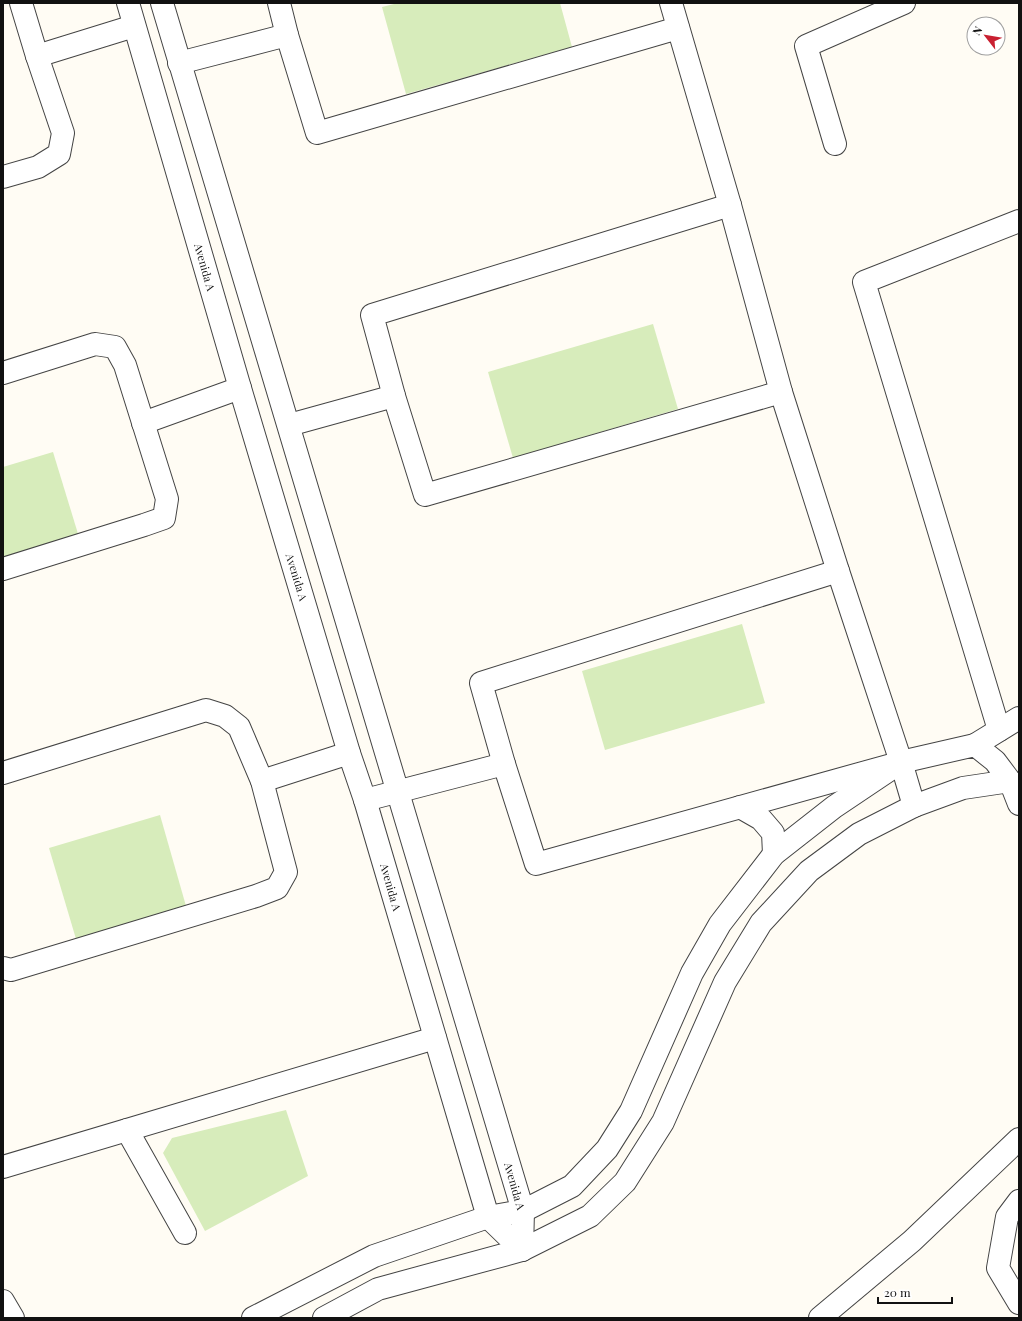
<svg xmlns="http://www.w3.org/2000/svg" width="1022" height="1321" font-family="'Playfair Display',serif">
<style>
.green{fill:#d7ecbb}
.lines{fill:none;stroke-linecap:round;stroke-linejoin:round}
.minor-casing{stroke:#444;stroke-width:24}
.tertiary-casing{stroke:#444;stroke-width:24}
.minor{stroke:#fff;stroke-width:22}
.tertiary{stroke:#fff;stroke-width:22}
.labels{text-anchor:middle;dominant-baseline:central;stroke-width:4;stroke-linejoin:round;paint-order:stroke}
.street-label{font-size:11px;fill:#111;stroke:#fff}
</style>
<rect width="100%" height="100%" fill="#fffcf4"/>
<!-- green -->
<g class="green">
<path d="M398,3h162l12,44 -166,47 -24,-87z"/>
<path d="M653,324l25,85 -165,49 -25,-86z"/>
<path d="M53,452l26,85 -76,23v-93z"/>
<path d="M742,624l23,79 -160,47 -23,-79z"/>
<path d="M160,815l26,91 -110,33 -27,-91z"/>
<path d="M286,1110l22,66 -103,55 -42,-78 9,-15z"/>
</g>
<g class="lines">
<!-- minor casing -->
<g class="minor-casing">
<g id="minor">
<path d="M128,3l112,385 109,365 16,47 123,417 34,33"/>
<path d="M162,3l361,1208 -1,39"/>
<path d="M279,3l8,32 30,98 361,-105"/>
<path d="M671,3l59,202 51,187 57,179 63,191 13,44"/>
<path d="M37,56l97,-30"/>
<path d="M179,63l108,-28"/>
<path d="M835,144l-29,-98 98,-43"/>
<path d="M3,177l35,-10 21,-13 4,-21 -26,-77 -16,-53"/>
<path d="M730,205l-358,110 22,81 31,99 356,-103"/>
<path d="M3,373l92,-29 20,3 10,18 42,134 -3,19 -20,7 -141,44"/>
<path d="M143,423l97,-35"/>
<path d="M289,425l105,-29"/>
<path d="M838,571l-357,112 23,81 32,100 359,-100"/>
<path d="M999,730l-135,-448 155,-61"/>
<path d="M975,745l44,-27"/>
<path d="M3,773l203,-63 19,6 14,11 23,54 24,91 -9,16 -21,8 -245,74 -8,-2"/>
<path d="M262,781l87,-28"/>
<path d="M1010,781l9,23"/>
<path d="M365,800l139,-36"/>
<path d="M740,807l21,12 12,14 1,21"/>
<path d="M127,1130l58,103"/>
<path d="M3,1167l432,-129"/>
<path d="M1019,1201l-12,16 -9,51 21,35"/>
<path d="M3,1301l10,17"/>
<path d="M820,1318l92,-77 107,-102"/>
</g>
</g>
<!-- tertiary casing -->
<g class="tertiary-casing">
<path id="tertiary" d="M253,1318l121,-62 114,-39 35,-6 49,-25 35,-37 24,-38 61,-138 28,-49 54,-70 60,-47 67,-45 74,-17 20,16 15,20 -47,7 -49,18 -55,28 -50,37 -48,52 -36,59 -62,140 -38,60 -35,34 -68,34 -144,39 -54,29"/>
</g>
<!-- minor -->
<use href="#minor" class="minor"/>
<!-- tertiary -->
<use href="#tertiary" class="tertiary"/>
</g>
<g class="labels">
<!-- street labels -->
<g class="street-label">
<text transform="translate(205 267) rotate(74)">Avenida A</text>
<text transform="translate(297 577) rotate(73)">Avenida A</text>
<text transform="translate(391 887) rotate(74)">Avenida A</text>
<text transform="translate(515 1186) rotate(74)">Avenida A</text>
</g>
</g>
<!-- border -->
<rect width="1022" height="1321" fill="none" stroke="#111111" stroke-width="8"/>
<!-- north arrow -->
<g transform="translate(986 36) rotate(301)"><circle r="19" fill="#ffffff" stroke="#a0a0a0"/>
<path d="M0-3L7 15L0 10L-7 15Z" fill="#c92031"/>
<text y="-6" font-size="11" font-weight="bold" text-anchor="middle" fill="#111111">N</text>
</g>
<!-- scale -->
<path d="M878 1297v6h74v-6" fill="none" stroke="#111111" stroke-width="2"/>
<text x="884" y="1297" font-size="12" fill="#111111" stroke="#ffffff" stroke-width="3" paint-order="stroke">20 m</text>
</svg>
